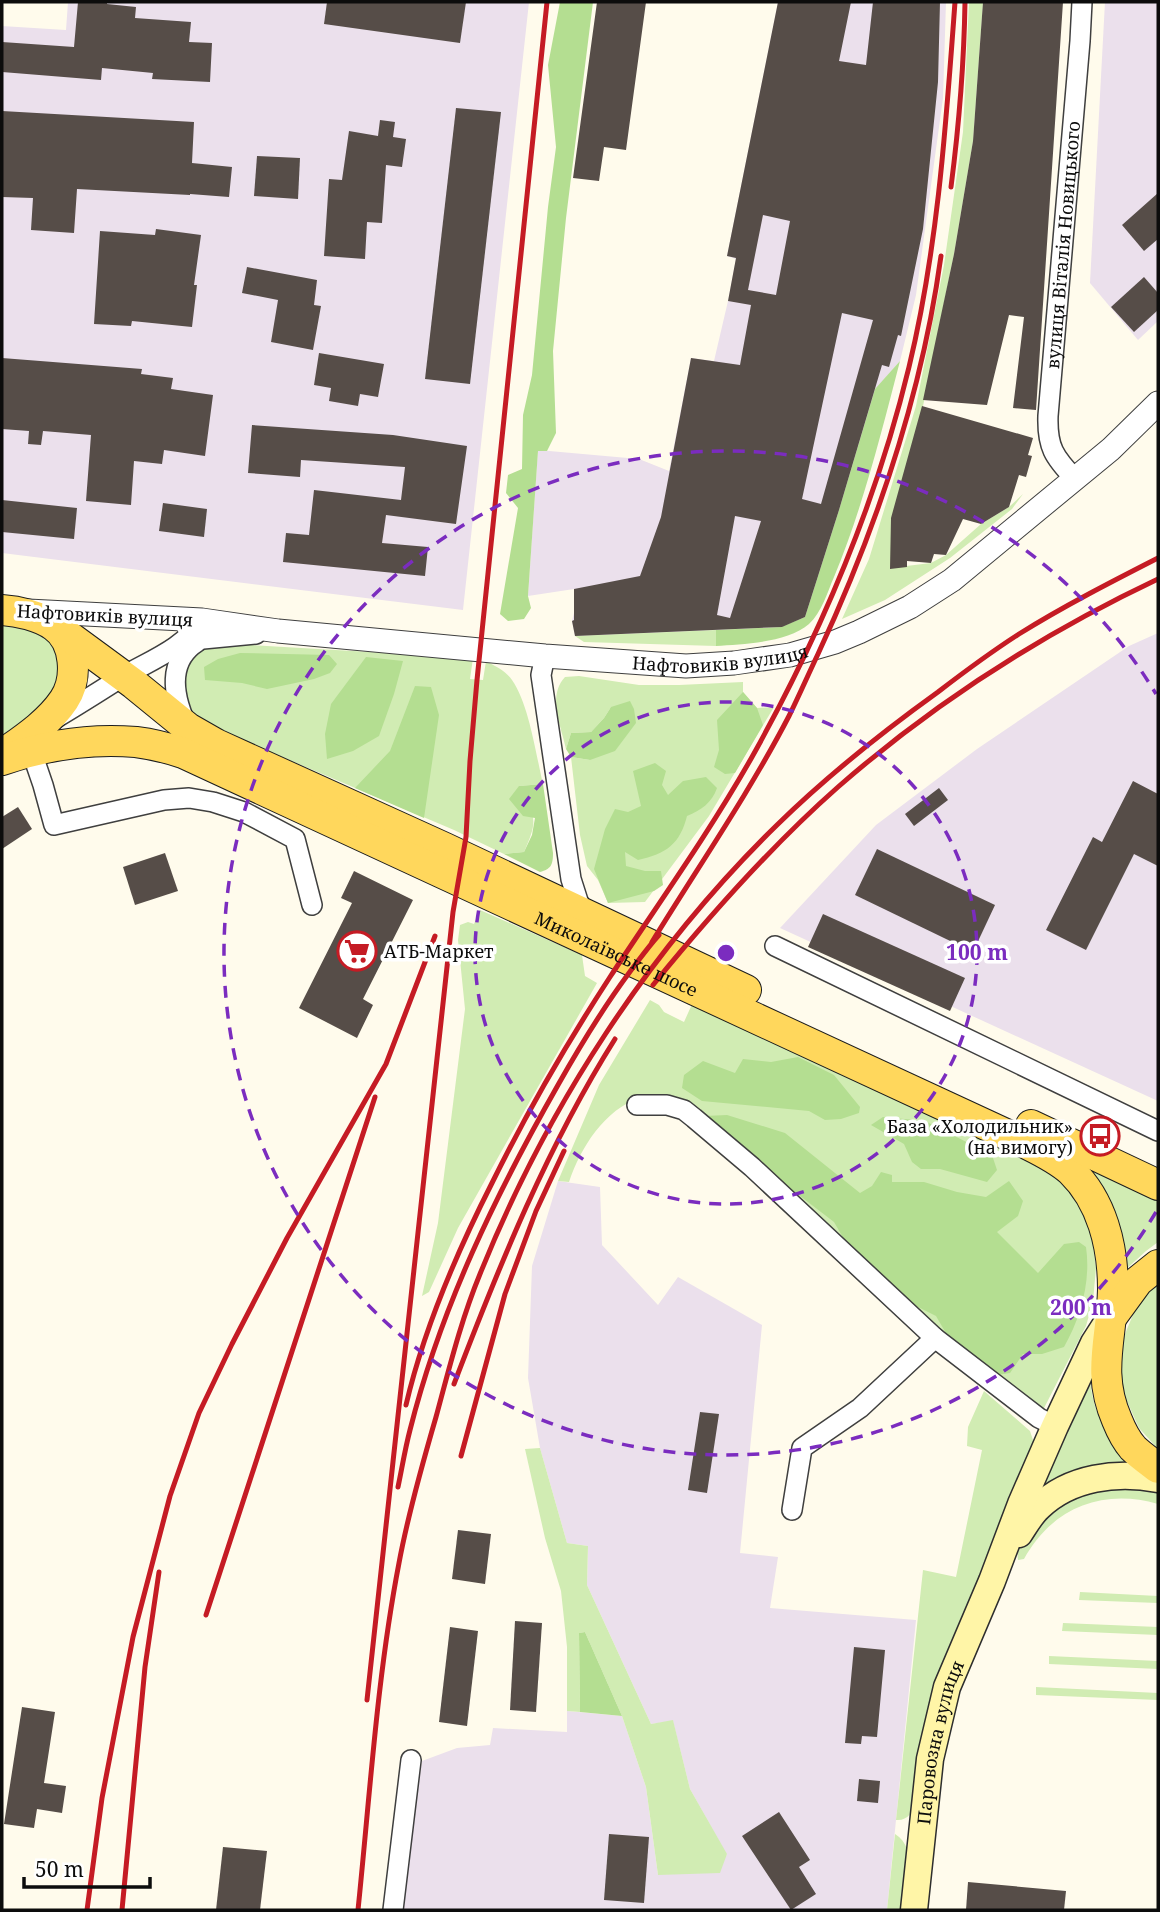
<svg xmlns="http://www.w3.org/2000/svg" width="1160" height="1912" font-family="'Noto Serif',serif">
<style>
.industrial{fill:#ebe0ec}
.green{fill:#d1ecb3}
.forest{fill:#b4de91}
.building{fill:#564d48;fill-rule:evenodd}
.lines{fill:none;stroke-linecap:round;stroke-linejoin:round}
.minor-casing{stroke:#3f3f3f;stroke-width:22}
.tertiary-casing{stroke:#3f3f3f;stroke-width:25}
.secondary-casing{stroke:#2e2e2e;stroke-width:29}
.primary-casing{stroke:#1d1d1d;stroke-width:32}
.minor{stroke:#fff;stroke-width:19}
.tertiary{stroke:#fff;stroke-width:23}
.secondary{stroke:#fff5a7;stroke-width:26}
.primary{stroke:#ffd75c;stroke-width:30}
.rail{stroke:#c51b24;stroke-width:5}
.ring{fill:none;stroke:#7b2cbf;stroke-width:3.5;stroke-dasharray:12 9}
.labels{text-anchor:middle;dominant-baseline:central;stroke-width:7;stroke-linejoin:round;paint-order:stroke}
.street-label{font-size:18px;fill:#0c0c0c;stroke:#fff}
.poi-label{font-size:18px;fill:#0c0c0c;stroke:#fff;text-anchor:start}
.centre{fill:#7b2cbf;stroke:#fff;stroke-width:3.5}
.ring-label{font-size:21px;text-anchor:middle;font-weight:bold;fill:#7b2cbf;stroke:#fff;stroke-width:7;stroke-linejoin:round;paint-order:stroke}
</style>
<rect width="100%" height="100%" fill="#fffbec"/>
<!-- industrial -->
<g class="industrial">
<path d="M68,2h461l-66,608 -461,-57v-527l64,4z"/>
<path d="M778,2h168l-3,96 -27,197 -16,66 -25,29 -36,120 -34,107 -23,10 -207,9 -3,-15 2,-8v-24l-46,7 10,-146 101,9 30,12 22,-113 23,3 14,-60 8,-42 -9,-3z"/>
<path d="M1105,2h53v319l-20,19 -48,-57z"/>
<path d="M1158,633v468l-378,-173 96,-103 101,-76 152,-103z"/>
<path d="M558,1181l42,6 2,58 56,60 20,-28 84,48 -22,228 38,4 -8,51 146,12 -29,290h-489l24,-149 35,-13 33,-3 3,-17 74,4v-21l55,5 24,71 12,88 69,-20 -37,-66 -17,-68 -22,3 -64,-139 1,-39 -21,-3 -27,-95 -12,-70 4,-112z"/>
</g>
<!-- green -->
<g class="green">
<path d="M969,2h14l-10,139 -19,113 -64,314 41,-5 15,-8 35,-31 28,-17 14,-13 -11,15 -62,49 -65,42 -43,19 27,-60 47,-153 28,-141 19,-133z"/>
<path d="M2,621l40,10 23,32 -10,37 -53,35z"/>
<path d="M716,630v16l-132,-4 -9,-6z"/>
<path d="M216,643l257,15 -3,21 13,1 3,-19c9,5 20,10 26,19 17,24 24,75 31,104l-24,2c16,32 20,32 5,66l-20,2 -50,-24 -247,-105c-5,-5 -12,-10 -16,-16 -11,-18 -12,-49 9,-60 4,-3 11,-4 16,-6z"/>
<path d="M579,676l60,9h40l64,-3v10l14,16 17,-1 -65,109 -64,86 -37,1 -10,-23 -11,-14 -7,-31 -9,-78 19,3 21,-53 -7,11 -13,14 -20,1 -5,16c-5,-23 -19,-53 -1,-72z"/>
<path d="M480,910l102,45 3,21 12,7 -139,245 -29,64 -7,4 16,-73 27,-214 -7,-69 2,-15 8,-3 6,2z"/>
<path d="M650,1000l9,5 5,7 20,10 9,-20 351,164 30,26 18,41 4,35 -3,33 -7,25 -44,86 -52,-36 -285,-253 -64,-26c-37,13 -60,50 -72,85l-11,-1 41,-96z"/>
<path d="M1080,1160l78,36v46l-12,9 -23,21z"/>
<path d="M1158,1280v169l-19,-21 -18,-40 -1,-42 17,-41z"/>
<path d="M1087,1378h3c2,31 15,57 37,80l-3,7 -75,21 -4,-2z"/>
<path d="M984,1391l46,40 4,12 -107,272 -10,88c-5,9 -9,18 -21,17l27,-250 33,7 26,-127 -15,-4 1,-19z"/>
<path d="M540,1448l27,95 21,3 -1,39 64,139 22,-4 17,69 37,65 -7,19 -62,2 -12,-88 -24,-71 -37,-84 -6,1 1,79 -13,-1v-64l-6,-56 -16,-53 -20,-89z"/>
<path d="M1117,1488l28,2 13,3v11c-56,-16 -106,4 -134,55l-6,1c-5,-26 44,-59 66,-67 10,-3 22,-3 33,-5z"/>
<path d="M1080,1592l78,4v7l-79,-3z"/>
<path d="M1063,1623l95,4v8l-96,-4z"/>
<path d="M1049,1656l109,5v8l-109,-5z"/>
<path d="M1036,1687l122,6v7l-122,-5z"/>
<path d="M895,1834c24,15 12,52 10,76h-18z"/>
</g>
<!-- forest -->
<g class="forest">
<path d="M560,2h33l-27,216 -13,133 3,82 -9,18h-9l-10,145 3,12 -7,11 -16,2 -8,-7 18,-106 -12,-15 2,-18 14,-6 1,-54 9,-40 16,-168 8,-60 -8,-82z"/>
<path d="M900,361c-19,73 -37,146 -66,216 -7,16 -12,35 -25,47 -22,19 -66,20 -93,22v-16l65,-3 24,-10 34,-107 36,-121z"/>
<path d="M240,653l89,2 8,9 -7,9 -16,6 -47,10 -25,-6 -37,-3 -1,-13 14,-8z"/>
<path d="M366,657l37,4 -9,33 -15,42 -26,15 -26,8 -2,-25 6,-30z"/>
<path d="M415,686l16,1 8,28 -15,103 -69,-30 35,-37z"/>
<path d="M743,692l14,16 6,17 -28,48 -10,1 -11,-7 5,-17 -2,-30z"/>
<path d="M630,701l4,8 2,14 -21,28 -25,9 -19,-3 -5,-8 5,-16 20,-1 13,-14 7,-11z"/>
<path d="M655,763l11,8 -4,14 6,10 15,-14 23,-4 11,11c-5,15 -16,22 -30,28 -7,28 -21,38 -49,44l-13,-8 1,14 19,5h16l2,14 -9,6 -46,12 -14,-34 11,-40 10,-20 13,3 13,-6 -8,-35z"/>
<path d="M543,784l10,69c0,12 -2,16 -13,19l-36,-18 20,-2 8,-17 3,-17 -12,-2 -14,-17 10,-13z"/>
<path d="M798,1057l36,18 26,32 -1,6 -18,6 -16,1 -16,-9 -107,-10 -20,-13 2,-13 19,-14 32,12 8,-14 28,3z"/>
<path d="M727,1115l58,18 75,60 12,-7 9,-14 11,3v7h32l33,10 29,5 23,-16 14,20 -5,15 -21,16 41,41 26,-29 15,-2 7,5c5,34 -5,70 -22,100l-22,7h-19l-13,19 -20,3 -36,-29 -18,-31 -28,-14 -63,-61 -11,-19 -60,-46 -69,-60z"/>
<path d="M883,1117l42,4 67,34 5,15 -10,12 -47,-13h-19l-9,-7 -8,-18 -33,-19z"/>
<path d="M585,1632l37,84 -42,-4 -1,-79z"/>
</g>
<!-- building -->
<g class="building">
<path d="M78,2h29v2l29,3 -1,11 56,4 -2,20 23,1 -2,39 -58,-3 1,-6 -51,-5 -1,12 -99,-8v-30l72,5z"/>
<path d="M327,2h139l-6,41 -136,-19z"/>
<path d="M597,2h49l-20,148 -22,-3 -5,34 -26,-3z"/>
<path d="M778,2h73l-12,59 27,4 7,-63h67l-2,80 -15,147 -22,107 -3,-1 -9,32 -7,-2 -43,145 -34,107 -23,10 -207,9 -3,-15 2,-1v-31l66,-13 21,-59 30,-159 49,7 11,-60 -23,-4 8,-43 -9,-2zM763,215l27,6 -14,74 -28,-5zM842,313l31,7 -52,184 -19,-5zM735,516l26,5 -31,97 -13,-3z"/>
<path d="M983,2h80l-27,408 -23,-2 11,-91 -15,-2 -22,90 -64,-5 31,-146 19,-113z"/>
<path d="M456,108l45,4 -31,272 -45,-5z"/>
<path d="M2,111l192,11 -2,41 40,4 -3,30 -39,-3v1l-113,-6 -3,44 -43,-3 2,-32 -31,-1z"/>
<path d="M380,120l15,2 -2,15 13,2 -4,28 -16,-2 -4,58 -15,-1 -2,37 -41,-3 5,-77 13,1 7,-49 29,5z"/>
<path d="M257,156l43,2 -2,41 -44,-3z"/>
<path d="M1158,193v46l-14,12 -22,-26z"/>
<path d="M156,229l45,6 -7,50h3l-5,42 -60,-6 -1,5 -37,-2 6,-93 55,4z"/>
<path d="M247,267l70,13 -3,25 7,1 -8,44 -42,-8 7,-42 -36,-7z"/>
<path d="M1144,277l14,16v17l-24,22 -23,-25z"/>
<path d="M319,353l65,11 -6,33 -18,-3 -2,12 -29,-5 2,-13 -17,-3z"/>
<path d="M2,358l140,11 -1,5 32,4 -2,11 42,6 -8,61 -41,-6 -2,14 -28,-3 -3,44 -45,-4 5,-66 -48,-4 -2,14 -13,-1 1,-13 -27,-2z"/>
<path d="M922,406l111,32 -5,17 4,1 -6,21 -7,-2 -10,32 -28,17 -18,-5 -17,36 -12,-1 -3,9 -24,-2v6l-17,2 1,-51z"/>
<path d="M252,425l141,10 74,11 -11,78 -70,-9 -4,28 46,4 -3,29 -142,-14 3,-29 23,2 5,-45 87,10 4,-33 -104,-7 -1,17 -52,-4z"/>
<path d="M2,500l75,8 -3,31 -72,-7z"/>
<path d="M163,503l44,6 -3,28 -45,-6z"/>
<path d="M1133,781l25,13v72l-24,-12 -48,96 -40,-20 47,-93 9,5z"/>
<path d="M939,788l9,12 -34,26 -9,-12z"/>
<path d="M18,807l14,22 -30,20v-32z"/>
<path d="M877,849l118,56 -22,47 -118,-57z"/>
<path d="M165,853l13,38 -43,14 -12,-38z"/>
<path d="M354,871l59,29 -50,99 10,6 -16,33 -58,-30 53,-105 -11,-5z"/>
<path d="M823,914l142,64 -15,33 -142,-64z"/>
<path d="M700,1412l19,2 -12,79 -19,-3z"/>
<path d="M458,1530l33,4 -6,50 -33,-5z"/>
<path d="M515,1621l27,2 -6,89 -26,-2z"/>
<path d="M450,1627l28,4 -11,95 -28,-4z"/>
<path d="M854,1647l31,3 -8,87 -15,-1 -1,8 -16,-1z"/>
<path d="M22,1707l33,5 -11,71 22,3 -4,27 -25,-4 -3,19 -30,-4z"/>
<path d="M859,1779l21,2 -2,22 -21,-2z"/>
<path d="M779,1812l31,48 -11,7 17,27 -25,16 -49,-74z"/>
<path d="M609,1834l40,3 -5,66 -40,-3z"/>
<path d="M223,1847l44,4 -7,59h-44z"/>
<path d="M968,1882l98,9 -2,19h-98z"/>
</g>
<g class="lines">
<!-- minor casing -->
<g class="minor-casing">
<g id="minor">
<path id="s1" d="M1075,479c-21,-22 -28,-32 -27,-63l32,-375 2,-39"/>
<path d="M185,643l18,-4 53,-5"/>
<path d="M545,656l-4,19 30,204 7,22 7,13"/>
<path d="M56,718c22,-13 44,-27 66,-41 29,-17 61,-28 80,-57"/>
<path d="M186,724c-13,-29 -19,-63 11,-82"/>
<path d="M31,750l12,35 11,40 110,-25 25,-2 24,4 31,10 51,27 17,66"/>
<path d="M775,946l383,185"/>
<path d="M637,1105h30l17,5 10,8 58,49 183,171 104,80 16,8"/>
<path d="M792,1510l10,-62 58,-40 75,-70"/>
<path d="M393,1910l18,-150"/>
</g>
</g>
<!-- tertiary casing -->
<g class="tertiary-casing">
<g id="tertiary">
<path id="s2" d="M28,611l174,9 76,11 267,25 141,10 48,-3 56,-8 45,-13 24,-10 51,-25 42,-27 159,-131 47,-46"/>
</g>
</g>
<!-- secondary casing -->
<g class="secondary-casing">
<g id="secondary">
<path d="M1019,1534c6,-9 12,-20 20,-27 31,-30 78,-36 119,-28"/>
<path id="s3" d="M914,1910l16,-151 17,-72 45,-106 29,-77 34,-78 39,-83 16,-25"/>
</g>
</g>
<!-- primary casing -->
<g class="primary-casing">
<g id="primary">
<path d="M2,610c16,1 38,6 52,16 22,15 24,53 10,74 -14,21 -37,37 -57,51"/>
<path d="M55,626l79,58 54,44 28,16 229,104 301,142"/>
<path id="s4" d="M2,760c41,-14 89,-22 134,-18 16,2 32,6 47,11l842,390c16,8 33,16 46,28 31,30 42,75 42,118 -1,49 -17,83 4,131 4,10 9,20 16,28 7,7 17,14 25,20"/>
<path d="M1031,1125l127,60"/>
<path d="M1111,1318l27,-37 20,-16"/>
</g>
</g>
<!-- minor -->
<use href="#minor" class="minor"/>
<!-- tertiary -->
<use href="#tertiary" class="tertiary"/>
<!-- secondary -->
<use href="#secondary" class="secondary"/>
<!-- primary -->
<use href="#primary" class="primary"/>
<!-- rail -->
<g class="rail">
<path d="M951,187c8,-62 13,-123 14,-185"/>
<path d="M652,942c46,-75 96,-147 137,-226 10,-20 19,-41 29,-62 59,-127 104,-260 123,-398"/>
<path d="M653,985c57,-70 117,-138 185,-198 96,-84 206,-154 320,-208"/>
<path d="M454,1384c45,-118 93,-237 161,-345"/>
<path d="M406,1405c18,-77 50,-151 86,-222 35,-71 75,-140 118,-206 48,-73 99,-144 142,-220 68,-122 124,-253 157,-390 29,-120 37,-243 46,-365"/>
<path d="M461,1456l44,-162 31,-83 28,-60"/>
<path d="M398,1487c4,-19 7,-38 12,-57 31,-123 86,-236 148,-345 22,-39 45,-77 71,-112 10,-13 19,-26 30,-38"/>
<path d="M206,1615l169,-518"/>
<path d="M367,1700l86,-788 13,-75 4,-76 7,-81 70,-678"/>
<path d="M87,1910l15,-112 31,-161 37,-141 29,-83 33,-69 55,-106 99,-174 49,-128"/>
<path d="M122,1910l23,-243 14,-95"/>
<path d="M358,1910c12,-116 19,-233 41,-347 9,-49 23,-98 37,-146 13,-48 25,-97 44,-143 67,-167 169,-324 297,-449 50,-49 104,-92 161,-133 26,-20 53,-40 81,-58 45,-28 92,-52 139,-76"/>
</g>
</g>
<!-- distance rings -->
<g class="ring">
<circle cx="726" cy="953" r="251"/>
<path d="M1156 1212A502 502 0 1 1 1156 694"/>
</g>
<!-- icons -->
<defs>
<g id="supermarket-ring" transform="scale(2.0125)"><circle r="9.5" fill="#fff" stroke="#c51b24" stroke-width="1.5"/><path d="M-6-5.5h2.5l.6 2H6L4.5 2H-2.5L-4.4-4H-6ZM-1.5 3.2a1.3 1.3 0 1 0 .1 0ZM3 3.2a1.3 1.3 0 1 0 .1 0Z" fill="#c51b24"/></g>
<g id="bus-ring" transform="scale(2.0125)"><circle r="9.5" fill="#fff" stroke="#c51b24" stroke-width="1.5"/><path d="M-5-6H5V4H4V6H2V4H-2V6H-4V4H-5ZM-3.5-4V0h7V-4ZM-3.5 1.2v1.5H-2V1.2ZM2 1.2v1.5H3.5V1.2Z" fill="#c51b24"/></g>
</defs>
<g fill-rule="evenodd">
<use href="#supermarket-ring" x="357" y="951"/>
<use href="#bus-ring" x="1100" y="1136"/>
</g>
<g class="labels">
<!-- street labels -->
<g class="street-label">
<text stroke="none"><textPath href="#s1" startOffset="243">вулиця Віталія Новицького</textPath></text>
<text transform="translate(105 615) rotate(3)">Нафтовиків вулиця</text>
<text stroke="none"><textPath href="#s2" startOffset="695">Нафтовиків вулиця</textPath></text>
<text stroke="none"><textPath href="#s4" startOffset="662">Миколаївське шосе</textPath></text>
<text stroke="none"><textPath href="#s3" startOffset="170">Паровозна вулиця</textPath></text>
</g>
<!-- poi labels -->
<g class="poi-label">
<text x="384" y="951">АТБ-Маркет</text>
<text x="1073" y="1126" text-anchor="end">База «Холодильник»<tspan x="1073" dy="21">(на вимогу)</tspan></text>
</g>
</g>
<circle cx="726" cy="953" r="10" class="centre"/>
<g class="ring-label">
<text x="977" y="960">100 m</text>
<text x="1081" y="1315">200 m</text>
</g>
<!-- border -->
<rect width="1160" height="1912" fill="none" stroke="#0c0c0c" stroke-width="7"/>
<!-- scale -->
<path d="M24 1877v10h126v-10" fill="none" stroke="#0c0c0c" stroke-width="3.5"/>
<text x="35" y="1877" font-size="21" fill="#0c0c0c" stroke="#ffffff" stroke-width="5" paint-order="stroke">50 m</text>
</svg>
